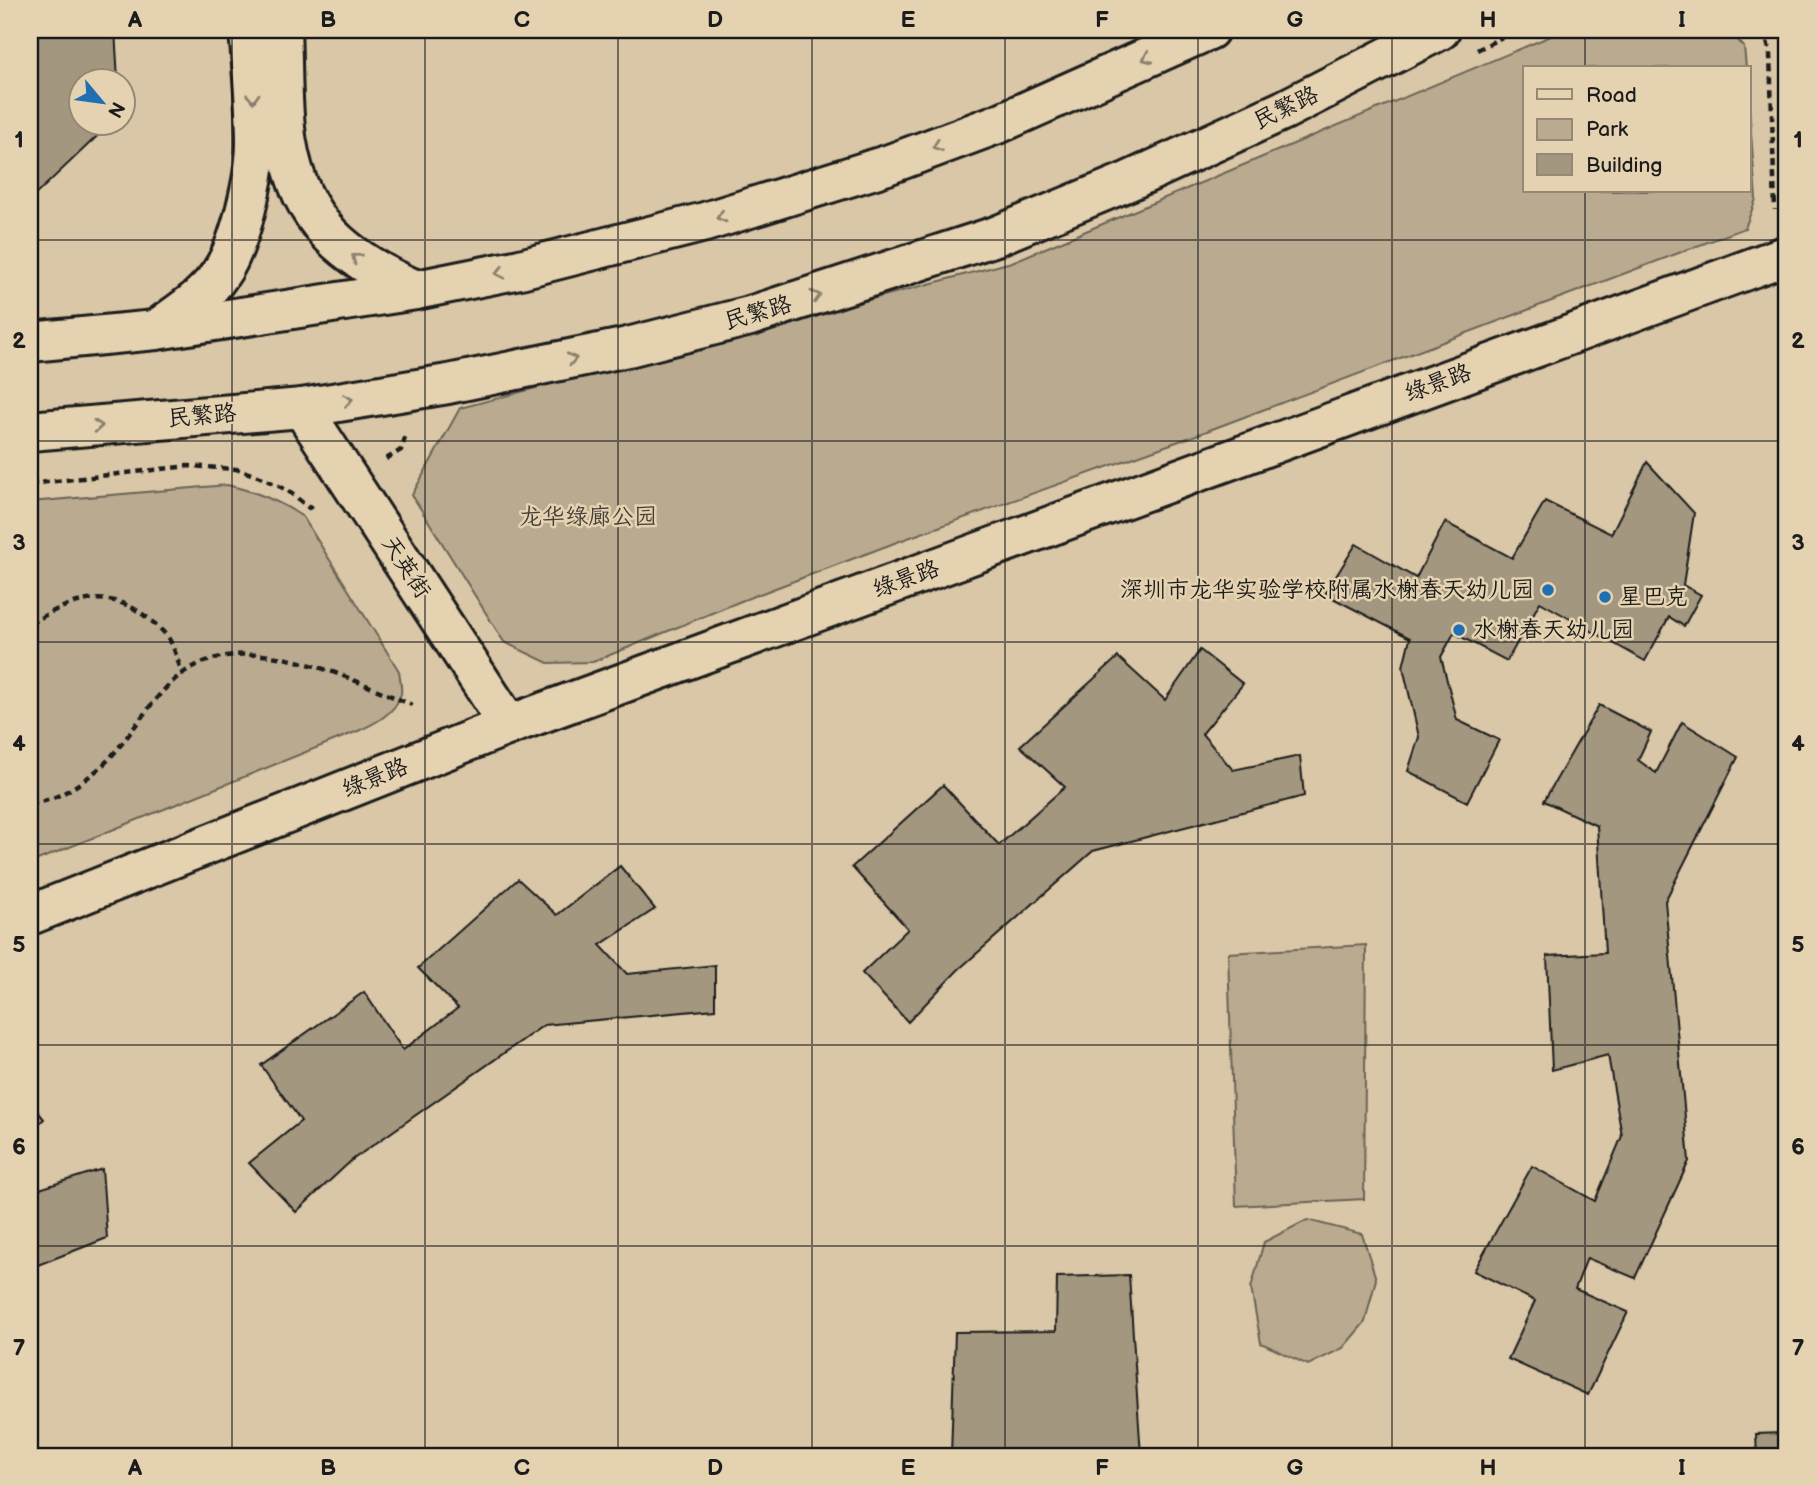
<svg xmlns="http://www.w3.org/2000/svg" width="1817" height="1486" font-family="'Balsamiq Sans','LXGW WenKai TC',sans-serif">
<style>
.green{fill:#baab90;stroke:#6b6456;stroke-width:2}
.building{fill:#a49780;stroke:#1c1c1c;stroke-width:2}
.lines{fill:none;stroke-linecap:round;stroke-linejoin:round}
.minor-casing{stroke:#1c1c1c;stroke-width:44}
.tertiary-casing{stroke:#1c1c1c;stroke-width:44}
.secondary-casing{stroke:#1c1c1c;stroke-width:44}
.path{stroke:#1c1c1c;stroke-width:4.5;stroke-dasharray:7 5;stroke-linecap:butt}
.minor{stroke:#e5d2b0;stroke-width:38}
.tertiary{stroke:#e5d2b0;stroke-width:38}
.secondary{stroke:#e5d2b0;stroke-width:38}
.oneway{stroke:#8b806d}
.grid{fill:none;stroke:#1c1c1c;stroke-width:2;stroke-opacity:0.55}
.poi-dot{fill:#1f6fb2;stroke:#e5d2b0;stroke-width:2.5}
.labels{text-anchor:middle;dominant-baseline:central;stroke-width:5;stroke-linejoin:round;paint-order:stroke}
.street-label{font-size:23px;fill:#1c1c1c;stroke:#e5d2b0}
.park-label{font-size:23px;fill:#444039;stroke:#e5d2b0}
.poi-label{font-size:23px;fill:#1c1c1c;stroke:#e5d2b0;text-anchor:start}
.neatline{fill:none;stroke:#1c1c1c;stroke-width:2.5}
.grid-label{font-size:23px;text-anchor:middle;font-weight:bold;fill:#1c1c1c}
</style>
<rect width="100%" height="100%" fill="#d9c7a7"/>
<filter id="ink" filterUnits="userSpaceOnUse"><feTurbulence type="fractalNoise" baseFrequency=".0143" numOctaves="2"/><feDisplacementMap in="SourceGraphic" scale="14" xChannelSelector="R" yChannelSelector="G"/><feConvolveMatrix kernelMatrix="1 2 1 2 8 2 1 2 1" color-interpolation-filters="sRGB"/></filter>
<g filter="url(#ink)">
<!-- green -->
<g class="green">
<path d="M1565,30h164l15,17 2,21h-221v123h224v-84l7,92 -11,29 -546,206 -294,105 -164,62 -148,61 -45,1 -44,-21 -92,-147 48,-87 552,-146z"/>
<path d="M227,485c29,7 51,15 76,32l96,154c1,7 3,17 2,23 -5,19 -27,30 -43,37l-328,132v-361z"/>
<path d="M1366,945l-2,254 -128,7 -8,-253z"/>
<path d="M1307,1220l55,14 14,45 -11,43 -22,26 -35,17 -47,-22 -10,-55 13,-46z"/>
</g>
<!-- building -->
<g class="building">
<path d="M30,30h18l-18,30z"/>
<path d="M30,30h85l3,50h-38v42h32l-82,78z"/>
<path d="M1647,462l47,51 -11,72 18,10 -17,31 -15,-9 -24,44 -105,-59 -33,59 -53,-28 -13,24 16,63 42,20 -32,62 -59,-31 11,-34 -16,-70 7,-29 -85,-44 31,-50 60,34 29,-56 67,36 33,-57 66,33z"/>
<path d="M1200,650l43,34 -41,50 31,36 67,-14 4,40 -211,55 -135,119 -50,52 -46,-49 46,-44 -56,-62 91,-82 56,60 66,-58 -45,-41 98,-89 47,43z"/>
<path d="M1599,705l52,27 -13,28 18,13 26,-51 56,35 -73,144 24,260 -54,117 -48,-20 -12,31 53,23 -40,83 -80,-36 27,-58 -61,-30 58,-105 63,35 27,-65 -14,-81 -56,15 -5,-114 58,-3 -8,-127 -53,-25z"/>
<path d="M620,866l35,43 -55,36 27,29 88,-9v44l-171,16 -192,135 -56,52 -47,-49 52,-42 -40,-56 103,-73 39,58 55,-42 -40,-40 100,-89 39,36z"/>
<path d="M30,1102l14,17 -14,13z"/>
<path d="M102,1169l5,69 -77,30v-76z"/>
<path d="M1129,1275l12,181h-107v-3l-22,3h-61l4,-124 101,-1 1,-54z"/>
<path d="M1787,1403v53h-30l-1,-22 26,-1v-29z"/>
</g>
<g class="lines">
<!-- minor casing -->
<g class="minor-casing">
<g id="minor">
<path d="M302,408l207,317"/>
<path d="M30,915l479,-190 1278,-470"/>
</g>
</g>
<!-- tertiary casing -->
<g class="tertiary-casing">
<g id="tertiary">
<path d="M281,30c2,36 0,78 6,113 13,80 59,116 129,147"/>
<path d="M156,330c22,-17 48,-32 64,-56 20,-27 36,-99 36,-132 0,-38 -4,-75 -7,-112"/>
</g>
</g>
<!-- secondary casing -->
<g class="secondary-casing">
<g id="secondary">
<path d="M30,342l126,-12 260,-40 104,-21 185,-47 182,-57 113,-42 209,-93"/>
<path d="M30,431l272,-23 146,-24 180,-37 122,-31 246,-80 133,-55 155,-71 156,-80"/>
</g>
</g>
<!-- path -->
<g class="path">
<path d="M1764,30l6,23 5,157"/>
<path d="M1784,30l3,32"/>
<path d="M1477,50l39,-20"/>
<path d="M386,459l15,-9 5,-15"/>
<path d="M30,484l158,-18 48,3 22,7 29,14 22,18 7,-5"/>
<path d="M30,624c36,-22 73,-37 111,-11 11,8 20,15 28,26 6,10 9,24 14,36"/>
<path d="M30,804c27,-3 54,-22 74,-40 25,-25 42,-58 68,-82 66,-61 172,-6 240,23"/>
</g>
<!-- minor -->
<use href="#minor" class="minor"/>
<!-- tertiary -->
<use href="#tertiary" class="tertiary"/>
<!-- secondary -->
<use href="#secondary" class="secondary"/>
</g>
<!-- one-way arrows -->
<defs><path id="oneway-chevron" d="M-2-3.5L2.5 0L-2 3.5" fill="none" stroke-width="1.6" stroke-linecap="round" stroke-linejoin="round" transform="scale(1.75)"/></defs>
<g class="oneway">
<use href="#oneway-chevron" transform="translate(1147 58) rotate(156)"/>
<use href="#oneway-chevron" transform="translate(253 98) rotate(87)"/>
<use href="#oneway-chevron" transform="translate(937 146) rotate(160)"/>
<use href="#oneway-chevron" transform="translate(721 217) rotate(163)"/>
<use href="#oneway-chevron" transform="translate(356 258) rotate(-143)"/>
<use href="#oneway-chevron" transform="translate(500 273) rotate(168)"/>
<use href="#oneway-chevron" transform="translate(816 296) rotate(-17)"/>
<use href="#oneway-chevron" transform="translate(572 359) rotate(-12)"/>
<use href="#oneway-chevron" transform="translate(348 400) rotate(-9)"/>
<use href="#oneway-chevron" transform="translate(98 426) rotate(-5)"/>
</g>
</g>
<!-- grid -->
<path class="grid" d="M232,30v1426M425,30v1426M618,30v1426M812,30v1426M1005,30v1426M1198,30v1426M1392,30v1426M1585,30v38M1585,191v1265M30,240h1757M30,441h1757M30,642h1757M30,844h1757M30,1045h1757M30,1246h1757"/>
<!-- markers -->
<g class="poi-dot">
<circle cx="1548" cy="590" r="7"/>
<circle cx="1605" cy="597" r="7"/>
<circle cx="1459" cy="630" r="7"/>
</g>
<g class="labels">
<!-- street labels -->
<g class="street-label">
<text transform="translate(1286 108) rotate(-26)">民繁路</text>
<text transform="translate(758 313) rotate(-16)">民繁路</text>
<text transform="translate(1438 383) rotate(-20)">绿景路</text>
<text transform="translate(202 416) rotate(-5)">民繁路</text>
<text transform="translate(406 567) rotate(57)">天英街</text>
<text transform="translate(906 579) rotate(-20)">绿景路</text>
<text transform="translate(375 778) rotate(-22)">绿景路</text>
</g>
<!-- park labels -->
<g class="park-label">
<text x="588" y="517">龙华绿廊公园</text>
</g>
<!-- poi labels -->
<g class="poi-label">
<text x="1534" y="590" text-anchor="end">深圳市龙华实验学校附属水榭春天幼儿园</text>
<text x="1619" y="597">星巴克</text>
<text x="1473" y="630">水榭春天幼儿园</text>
</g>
</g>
<!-- margin -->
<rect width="1817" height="1486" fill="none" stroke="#e5d2b0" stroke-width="77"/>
<!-- legend -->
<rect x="1523" y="66" width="228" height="126" fill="#e5d2b0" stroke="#958975" stroke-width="2"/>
<rect x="1537" y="89" width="35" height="10" fill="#e5d2b0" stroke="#958975" stroke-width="2"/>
<text x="1586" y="102" font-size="21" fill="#1c1c1c">Road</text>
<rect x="1537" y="119" width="35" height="21" fill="#baab90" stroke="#958975" stroke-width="2"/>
<text x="1586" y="136" font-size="21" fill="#1c1c1c">Park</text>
<rect x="1537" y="154" width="35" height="21" fill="#a49780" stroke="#958975" stroke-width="2"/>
<text x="1586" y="172" font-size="21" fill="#1c1c1c">Building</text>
<!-- north arrow -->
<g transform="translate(102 102) rotate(119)"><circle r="33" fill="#e5d2b0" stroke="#958975" stroke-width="2"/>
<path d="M0-5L12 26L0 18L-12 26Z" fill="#1f6fb2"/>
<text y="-10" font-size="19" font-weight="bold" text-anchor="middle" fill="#1c1c1c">N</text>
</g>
<rect x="38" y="38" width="1740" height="1410" class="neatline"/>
<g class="grid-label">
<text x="135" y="27">A</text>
<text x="328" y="27">B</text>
<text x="522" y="27">C</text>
<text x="715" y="27">D</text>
<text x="908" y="27">E</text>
<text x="1102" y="27">F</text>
<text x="1295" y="27">G</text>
<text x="1488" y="27">H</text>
<text x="1682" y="27">I</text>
<text x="19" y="147">1</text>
<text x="1798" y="147">1</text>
<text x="19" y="348">2</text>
<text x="1798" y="348">2</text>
<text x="19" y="550">3</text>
<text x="1798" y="550">3</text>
<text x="19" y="751">4</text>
<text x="1798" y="751">4</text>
<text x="19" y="952">5</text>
<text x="1798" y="952">5</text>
<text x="19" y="1154">6</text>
<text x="1798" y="1154">6</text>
<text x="19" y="1355">7</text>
<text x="1798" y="1355">7</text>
<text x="135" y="1475">A</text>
<text x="328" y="1475">B</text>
<text x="522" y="1475">C</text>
<text x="715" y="1475">D</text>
<text x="908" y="1475">E</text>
<text x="1102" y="1475">F</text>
<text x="1295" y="1475">G</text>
<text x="1488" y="1475">H</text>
<text x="1682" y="1475">I</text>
</g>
</svg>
